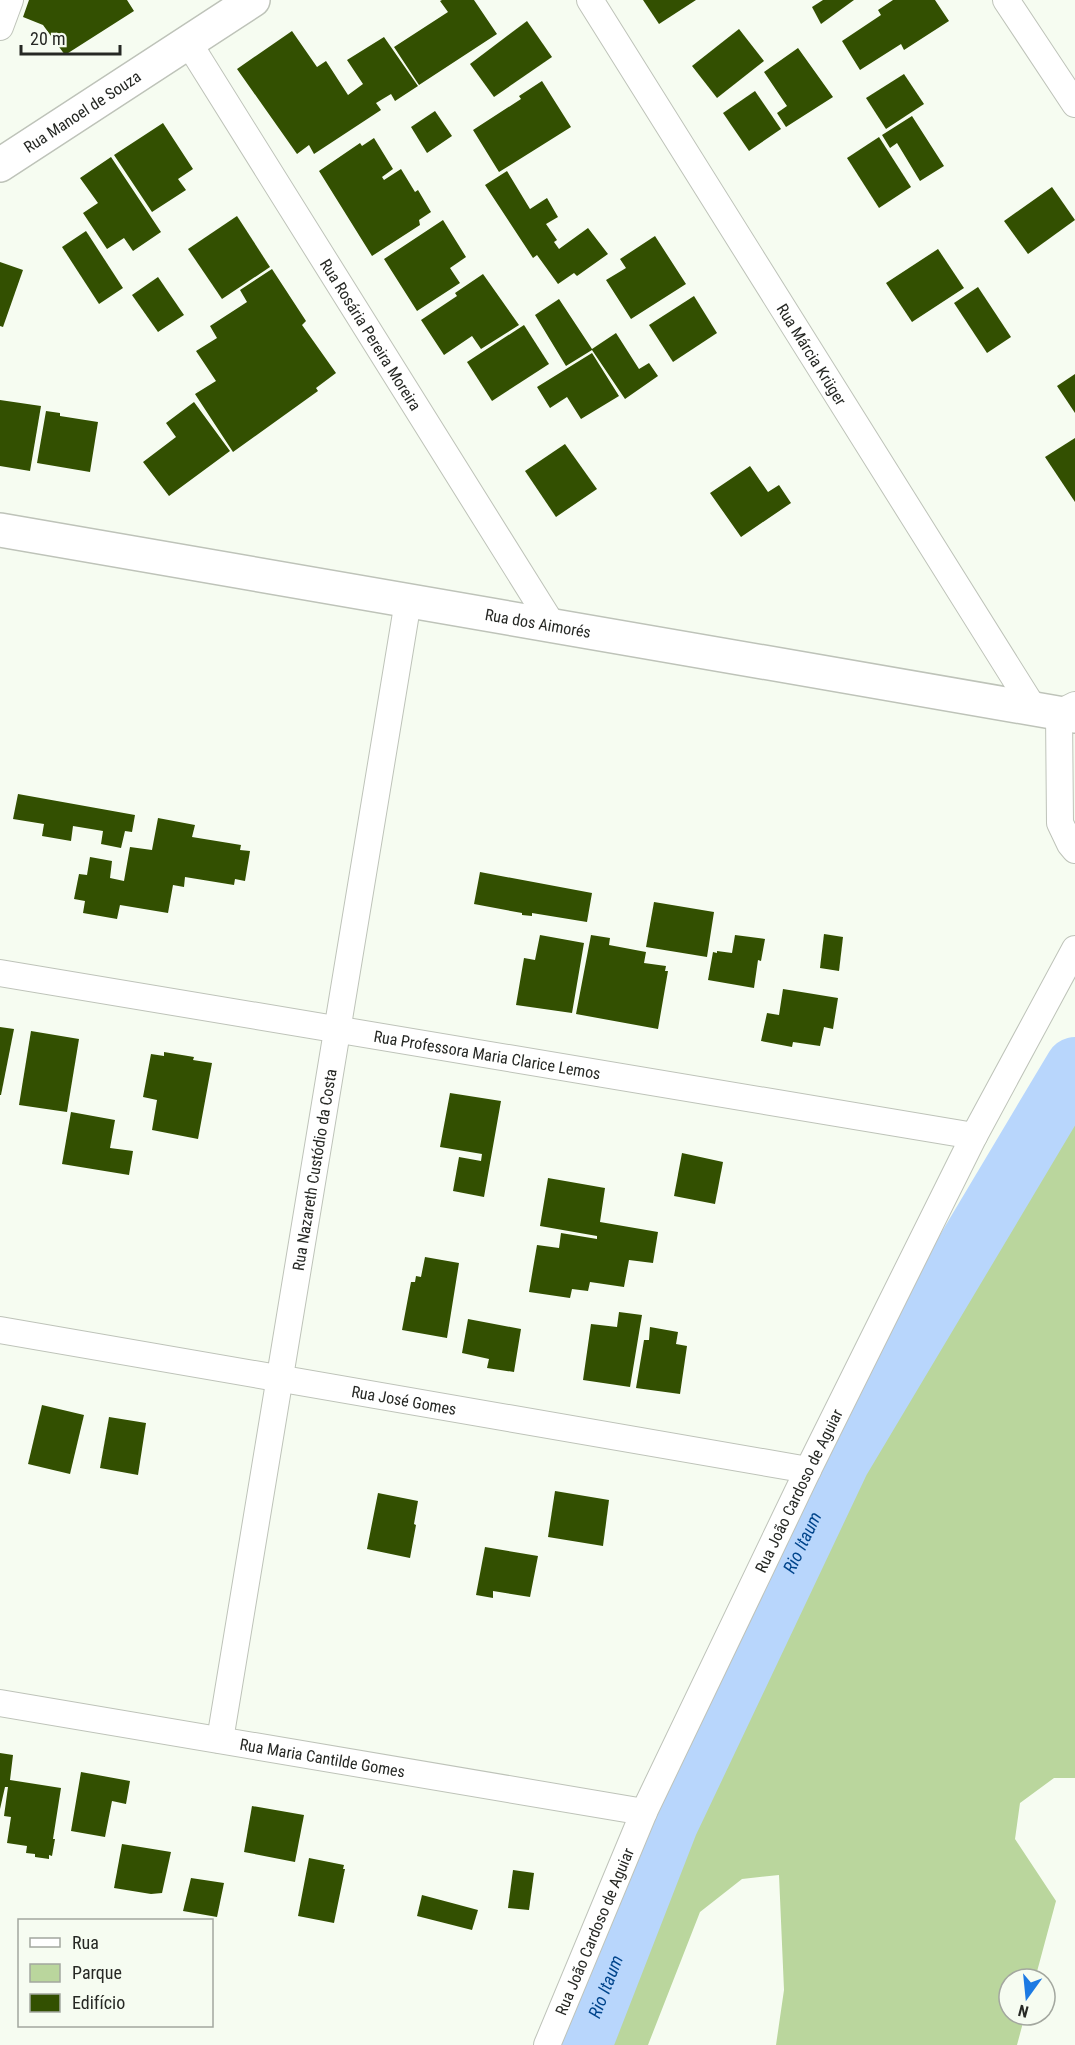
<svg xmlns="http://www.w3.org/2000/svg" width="1075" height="2045" font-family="'Roboto Condensed',sans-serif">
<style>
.green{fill:#bad69d}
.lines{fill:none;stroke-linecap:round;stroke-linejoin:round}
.river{stroke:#b8d6fc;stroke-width:60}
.building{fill:#335001}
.minor-casing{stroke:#bec3b9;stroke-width:28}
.tertiary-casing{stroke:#bec3b9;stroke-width:36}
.minor{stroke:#fff;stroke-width:26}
.tertiary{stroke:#fff;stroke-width:33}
.labels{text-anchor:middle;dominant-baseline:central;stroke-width:6;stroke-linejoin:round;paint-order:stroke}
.street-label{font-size:16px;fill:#262824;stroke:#f6fcf1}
.water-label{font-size:18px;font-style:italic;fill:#00458c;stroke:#f6fcf1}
</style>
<rect width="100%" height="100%" fill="#f6fcf1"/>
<!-- green -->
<path class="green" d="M1075,1096v682h-21l-34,25 -5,36 41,62 -21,78h-26v36h16l-8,30h-241l8,-55 -5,-115 -37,4 -42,33 -52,133h-53l83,-214 150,-310 54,-97 56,-109z"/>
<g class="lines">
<!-- river -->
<path class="river" id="s1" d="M582,2045l86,-221 172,-363 235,-394"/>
</g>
<!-- building -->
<g class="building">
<path d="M29,0h98l7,11 -69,44 -22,-30 -20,-8z"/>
<path d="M442,0h32l23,34 -78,51 -25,-38 54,-35 -8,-11z"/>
<path d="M643,0h53l-37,24z"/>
<path d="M823,0h31l-33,24 -9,-17z"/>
<path d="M893,0h42l14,21 -45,29 -3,-6 -41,26 -18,-29 39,-26 -3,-5z"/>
<path d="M527,21l25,36 -58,40 -24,-33z"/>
<path d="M739,29l25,32 -47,37 -25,-32z"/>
<path d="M292,31l25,36 9,-6 22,34 15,-11 -16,-24 37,-23 34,49 -23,15 -4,-7 -15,9 5,7 -67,44 -5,-9 -12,9 -60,-85z"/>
<path d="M798,48l35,49 -47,30 -9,-14 10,-7 -23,-34z"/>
<path d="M904,74l20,30 -38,25 -20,-31z"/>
<path d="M542,81l29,46 -72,45 -26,-42 48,-31 -2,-3z"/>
<path d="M755,91l26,38 -32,22 -26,-38z"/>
<path d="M435,111l17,25 -25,17 -16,-26z"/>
<path d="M912,116l32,50 -24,15 -23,-38 -7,5 -8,-13z"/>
<path d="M163,123l30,46 -15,10 8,11 -34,22 -38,-57z"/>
<path d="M879,137l32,50 -32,21 -32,-50z"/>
<path d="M374,138l19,31 -11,8 2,3 17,-11 14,23 3,-2 13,22 -12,8 1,5 -48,31 -53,-85 41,-28 2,3z"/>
<path d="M111,157l50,75 -28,19 -9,-13 -17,11 -24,-36 15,-10 -18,-25z"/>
<path d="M507,171l23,38 17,-11 11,19 -12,7 11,16 -3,2 5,7 29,-21 20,26 -31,22 -3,-3 -16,11 -21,-29 -4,3 -48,-73z"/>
<path d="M1052,187l23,33 -47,34 -24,-33z"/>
<path d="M237,216l33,51 -48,32 -34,-50z"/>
<path d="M443,220l23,37 -16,11 10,15 -43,28 -33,-52z"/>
<path d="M86,231l37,57 -24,16 -37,-57z"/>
<path d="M655,236l31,48 -55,35 -25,-39 20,-12 -6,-9z"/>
<path d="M938,249l26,39 -52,34 -26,-39z"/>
<path d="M0,262l23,8 -20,57 -3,-1z"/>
<path d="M272,269l34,52 -4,4 34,48 -20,15 2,3 -85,61 -38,-58 21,-13 -20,-30 21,-13 -7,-12 37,-24 -7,-12z"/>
<path d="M483,274l36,51 -38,24 -9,-13 -28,19 -23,-35 36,-24 -2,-3z"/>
<path d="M158,277l26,38 -26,17 -26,-37z"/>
<path d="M978,287l33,50 -24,16 -33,-50z"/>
<path d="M694,296l23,37 -44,29 -24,-37z"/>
<path d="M559,299l33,50 24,-16 23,36 10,-6 9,13 -33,23 -33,-49 -26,16 -31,-51z"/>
<path d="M524,325l25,39 -57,37 -25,-39z"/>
<path d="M592,353l27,43 -38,23 -14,-22 -17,11 -13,-21z"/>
<path d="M1075,374v39l-18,-27z"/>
<path d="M0,400l41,6 -11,65 -30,-5z"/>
<path d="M194,402l36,49 -61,45 -26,-34 33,-25 -10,-14z"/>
<path d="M46,411l14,2v3l38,6 -8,50 -53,-9z"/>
<path d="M1075,438v64l-30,-45z"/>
<path d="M565,444l32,45 -41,28 -31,-46z"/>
<path d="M750,466l18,26 11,-7 12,18 -50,34 -31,-44z"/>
<path d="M18,794l117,21 -3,17 -7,-1 -4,17 -20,-4 2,-13 -30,-5 -2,15 -29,-5 2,-12 -31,-5z"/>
<path d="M158,818l37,7 -3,12 49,8 -1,5 10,1 -5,30 -10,-2 -1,6 -49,-8 -1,10 -11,-2 -5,28 -48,-8 -3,14 -34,-6 2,-12 -11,-2 5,-25 8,1 3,-18 22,4 -2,17 14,3 6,-34 22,3z"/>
<path d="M480,872l112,21 -5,29 -55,-9v3l-10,-1v-2l-48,-9z"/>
<path d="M654,902l60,10 -7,45 -61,-10z"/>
<path d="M824,934l19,3 -4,34 -19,-3z"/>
<path d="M540,935l44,8 -12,70 -56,-8 8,-47 11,2z"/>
<path d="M591,935l19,3 -1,7 37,7 -2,11 22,3 -1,5h3l-10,58 -82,-15z"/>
<path d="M735,935l30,4 -4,22 -3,-1 -4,28 -46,-8 5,-28 4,1v-2l15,2z"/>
<path d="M783,989l55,9 -5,31 -9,-2 -4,19 -27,-4 -1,5 -31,-6 6,-28 12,2z"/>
<path d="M0,1027l14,2 -13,66h-1z"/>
<path d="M31,1031l48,8 -12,73 -48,-7z"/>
<path d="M164,1052l30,5 -1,3 19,3 -14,76 -46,-9 5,-30 -14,-3 8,-43 13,2z"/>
<path d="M450,1093l51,8 -17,96 -31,-6 6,-34 22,4 1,-7 -42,-7z"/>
<path d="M71,1112l44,8 -5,28 23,3 -4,24 -67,-11z"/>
<path d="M682,1153l41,9 -8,42 -41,-8z"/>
<path d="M548,1178l57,10 -5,34 58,10 -5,31 -24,-3 -5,27 -34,-5 -2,9 -16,-2 -2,9 -41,-6 8,-47 22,3 2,-15 36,6v-3l-57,-10z"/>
<path d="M425,1257l34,6 -12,75 -45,-8 9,-48h4l1,-6 5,1z"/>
<path d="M619,1312l23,3 -12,72 -47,-7 8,-56 26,3z"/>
<path d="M468,1319l53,10 -7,43 -27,-4 2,-9 -27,-6z"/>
<path d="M650,1327l28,5 -2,12 11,2 -7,48 -44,-6 8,-48h5z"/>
<path d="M42,1405l42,10 -14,59 -42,-10z"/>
<path d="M109,1417l37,6 -8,52 -38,-7z"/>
<path d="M555,1491l54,9 -6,46 -55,-9z"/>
<path d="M378,1493l40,8 -4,23 2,1 -6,33 -43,-9z"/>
<path d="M485,1547l53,9 -8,41 -37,-6v7l-17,-3z"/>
<path d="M0,1753l13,2 -3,25 51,8 -8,51h2l-3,17 -3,-1v4l-14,-2v-3l-9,-1 1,-7 -20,-3 4,-26 -7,-1 4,-29h-3l-5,22z"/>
<path d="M81,1772l49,9 -4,23 -14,-3 -7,36 -34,-6z"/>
<path d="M252,1806l52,9 -9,47 -51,-10z"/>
<path d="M122,1844l49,8 -9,41 -11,1 -37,-6z"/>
<path d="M309,1858l35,7 -1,4h2l-11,54 -36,-7z"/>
<path d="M513,1870l21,3 -5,37 -21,-2z"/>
<path d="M191,1878l33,5 -7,34 -34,-6z"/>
<path d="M422,1895l56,15 -6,20 -55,-14z"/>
</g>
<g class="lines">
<!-- minor casing -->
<g class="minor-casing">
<g id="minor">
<path id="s2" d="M590,0l444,709"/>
<path d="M1006,0l69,104"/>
<path d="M0,27l10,-27"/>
<path id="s3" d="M188,42l365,584"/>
<path d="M1075,705l-16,8 1,110 10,21 5,6"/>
<path id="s4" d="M0,973l974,163"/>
<path id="s5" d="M0,1330l808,140"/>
<path id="s6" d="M0,1703l644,109"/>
<path id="s7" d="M220,1740l188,-1139"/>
<path id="s8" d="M547,2045l97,-233 164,-342 166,-334 101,-187"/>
</g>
</g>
<!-- tertiary casing -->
<g class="tertiary-casing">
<g id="tertiary">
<path id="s9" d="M0,165l253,-165"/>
<path id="s10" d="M0,530l1075,186"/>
</g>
</g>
<!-- minor -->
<use href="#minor" class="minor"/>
<!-- tertiary -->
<use href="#tertiary" class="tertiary"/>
</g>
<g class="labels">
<!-- street labels -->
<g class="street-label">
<text stroke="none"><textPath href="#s9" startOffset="98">Rua Manoel de Souza</textPath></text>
<text stroke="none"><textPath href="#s3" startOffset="345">Rua Rosária Pereira Moreira</textPath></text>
<text stroke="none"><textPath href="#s2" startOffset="418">Rua Márcia Krüger</textPath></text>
<text stroke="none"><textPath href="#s10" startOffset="546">Rua dos Aimorés</textPath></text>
<text stroke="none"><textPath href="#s4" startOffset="494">Rua Professora Maria Clarice Lemos</textPath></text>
<text stroke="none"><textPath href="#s7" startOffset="578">Rua Nazareth Custódio da Costa</textPath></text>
<text stroke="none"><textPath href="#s5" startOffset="410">Rua José Gomes</textPath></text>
<text stroke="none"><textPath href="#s8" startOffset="609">Rua João Cardoso de Aguiar</textPath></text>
<text stroke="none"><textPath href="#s6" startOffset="327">Rua Maria Cantilde Gomes</textPath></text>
<text stroke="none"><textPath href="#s8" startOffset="123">Rua João Cardoso de Aguiar</textPath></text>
</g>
<!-- water labels -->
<g class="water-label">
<text stroke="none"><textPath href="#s1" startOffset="549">Rio Itaum</textPath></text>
<text stroke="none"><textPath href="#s1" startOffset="63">Rio Itaum</textPath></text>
</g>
</g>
<!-- legend -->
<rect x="18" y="1919" width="195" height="108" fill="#f6fcf1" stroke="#a3a79f" stroke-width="1.5"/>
<rect x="30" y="1938" width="30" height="9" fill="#ffffff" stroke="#a3a79f" stroke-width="1.5"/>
<text x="72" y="1949" font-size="18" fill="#262824">Rua</text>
<rect x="30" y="1964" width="30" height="18" fill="#bad69d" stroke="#a3a79f" stroke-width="1.5"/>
<text x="72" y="1979" font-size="18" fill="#262824">Parque</text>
<rect x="30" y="1994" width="30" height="18" fill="#335001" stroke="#a3a79f" stroke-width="1.5"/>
<text x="72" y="2009" font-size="18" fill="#262824">Edifício</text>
<!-- north arrow -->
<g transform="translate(1027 1997) rotate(195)"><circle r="28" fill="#f6fcf1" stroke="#a3a79f" stroke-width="1.5"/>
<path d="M0-4.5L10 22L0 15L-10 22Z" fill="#1c7ae3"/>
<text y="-9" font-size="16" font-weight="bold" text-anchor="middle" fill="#262824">N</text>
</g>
<!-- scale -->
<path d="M21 45v9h99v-9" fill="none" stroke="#262824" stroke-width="3"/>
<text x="30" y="45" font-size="18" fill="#262824" stroke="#f6fcf1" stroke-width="4.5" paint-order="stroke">20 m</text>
</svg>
